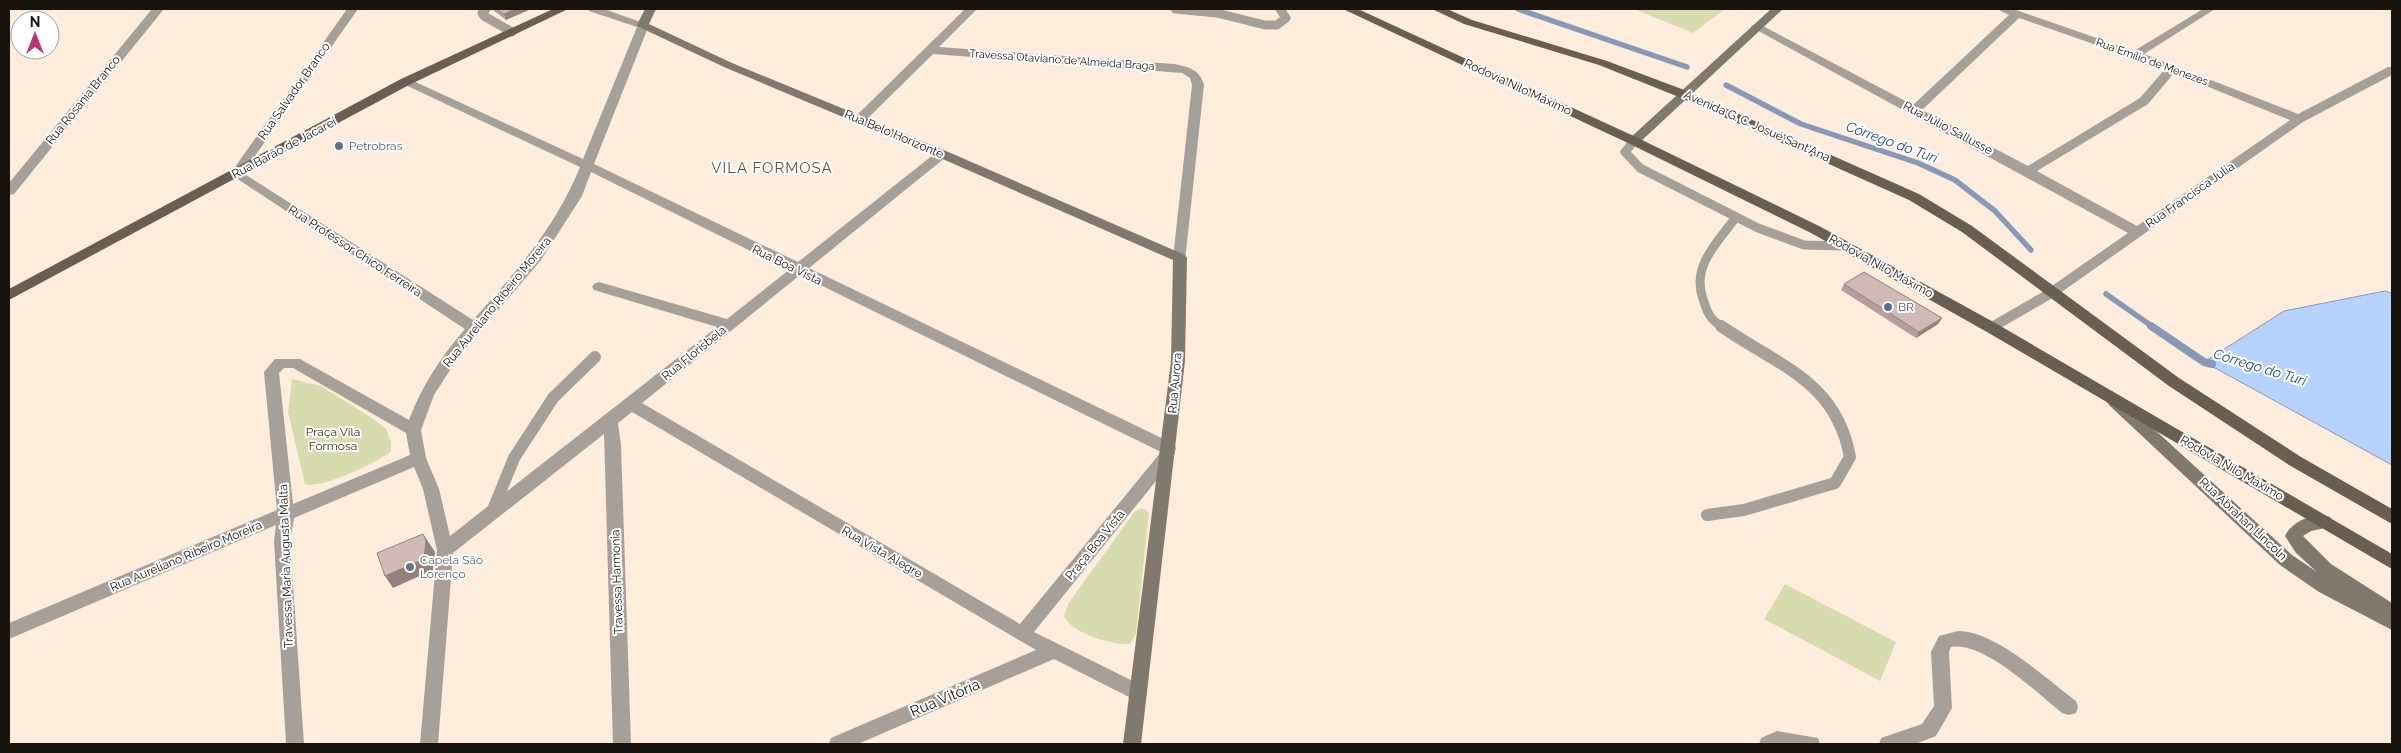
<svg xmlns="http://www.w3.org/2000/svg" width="2401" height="753" font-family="Raleway,sans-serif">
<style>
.green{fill:#d7dcaf}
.water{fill:#b6d2fe;stroke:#8799b6}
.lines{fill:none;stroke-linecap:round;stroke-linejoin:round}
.stream-far1{stroke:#8799b6;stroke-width:5.5}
.stream{stroke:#8799b6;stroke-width:8}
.lane-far1{stroke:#a6a098;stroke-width:9}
.lane{stroke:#a6a098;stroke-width:12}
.street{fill:#a6a098;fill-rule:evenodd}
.secondary{fill:#82796e;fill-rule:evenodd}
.primary{fill:#695e51;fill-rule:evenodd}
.wall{fill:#b59f9d}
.shaded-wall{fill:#93827f}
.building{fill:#d2b9b6;stroke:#93827f}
.service-dot{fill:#5c6f8a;stroke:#fff;stroke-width:2}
.worship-dot{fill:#6b7280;stroke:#fff;stroke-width:2}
.labels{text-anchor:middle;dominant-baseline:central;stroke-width:4;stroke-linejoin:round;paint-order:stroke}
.far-street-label{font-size:11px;fill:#19130e;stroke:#fff}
.street-label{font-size:12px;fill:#19130e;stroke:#fff}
.service-label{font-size:12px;fill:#4e5e75;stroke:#fff;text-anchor:start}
.park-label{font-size:12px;fill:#2f3100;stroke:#fff}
.worship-label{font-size:12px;fill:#5b616d;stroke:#fff;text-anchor:start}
.water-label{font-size:14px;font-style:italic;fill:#1c4483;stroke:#fff}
.quarter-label{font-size:15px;letter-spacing:1px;fill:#615245;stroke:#fff}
.near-street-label{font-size:15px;fill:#19130e;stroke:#fff}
</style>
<rect width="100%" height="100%" fill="#feeddc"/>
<!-- green -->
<g class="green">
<path d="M1634,9h91l-32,24z"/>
<path d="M292,379l29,7 51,32 14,11 5,13v10c-16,11 -68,37 -86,32l-17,-72z"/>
<path d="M1143,508l6,5 -13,120 -6,11c-19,1 -56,-10 -66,-27l4,-13 67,-93z"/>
<path d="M1785,584l111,58 -16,39 -116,-62z"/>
</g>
<!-- water -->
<path class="water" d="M2385,291l7,2v172l-188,-103 80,-51z"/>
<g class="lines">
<!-- stream-far1 -->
<g class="stream-far1">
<path d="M1518,9l169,58"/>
<path d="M1726,85l75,39 117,39 37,17 40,31 36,39"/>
<path d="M2106,294l47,33"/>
</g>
<!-- stream -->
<path class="stream" d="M2151,326l53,36 8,2"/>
<!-- lane-far1 -->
<g class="lane-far1">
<path d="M486,9l-4,4 2,3 28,16"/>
<path d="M1175,9l42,4 48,12h12l9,-7 -6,-9"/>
<path d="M1634,141l-9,11 15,16 118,60 46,17 40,1"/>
<path d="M1722,327c-13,-9 -14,-13 -19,-28 -12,-33 15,-57 33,-82"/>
</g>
<!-- lane -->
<g class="lane">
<path d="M492,512l22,-54 39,-60 42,-41"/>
<path d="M1707,515l37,-5 91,-27 15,-26c-14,-77 -72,-91 -129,-131"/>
</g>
<!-- street -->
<g class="street">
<path d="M152,9h12l-150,185 -5,1v-12z"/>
<path d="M347,9h11l-115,164 230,147c42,-47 83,-93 107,-153l-181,-85 2,-3h8l174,80 54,-132 -48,-16 -1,-2h16l45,16 -55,139 204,98 140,-111h8l2,3 -2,3 -137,111 365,176 2,4 -3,12 -139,172 109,54 3,6 -3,6 -6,2 -6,-2 -77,-39 -196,85h-29l2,-6 205,-88 -404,-238 -14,11 3,22 10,299h-18l-9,-310 -151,119 -15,191h-18l17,-194 -14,-61 -9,-22 -120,51 -4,23 14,203h-18l-12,-203 2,-16 -267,114v-16l268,-113 -13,-138 11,-13h25l109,61c13,-35 32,-63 56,-91l-235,-155zM591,172l198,98 -62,49 -128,-37 -5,2 -2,3 2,3 123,37 -267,209 -11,-47 -13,-31 -5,-28 13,-35 25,-39 82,-96 41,-64zM800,275l361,177 -141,172 -378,-221zM284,368h9l113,65 4,22 -117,49 -14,-131z"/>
<path d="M965,9h12l-38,38 235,17c14,3 26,5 30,21l-19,176 -5,2 -7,-5 19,-173 -2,-7 -8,-5 -249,-19 -70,69h-8l-2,-3 2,-3z"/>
<path d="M1997,9h16l121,42 69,-42h12l-71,45 154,60 90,-47h4v8l-89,47 -247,174 -64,37 -7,-5 2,-4 59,-34 82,-57 -377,-206 2,-2h8l152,80 96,-90zM2019,18l146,51 -25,29 -112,68 -106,-56zM2174,73l116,47 -153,106 -100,-55 111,-67z"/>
<path d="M1958,631c38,0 88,48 118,70l2,6 -2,6 -7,2 -7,-2c-25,-20 -78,-72 -111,-66l-2,5 3,56 -16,28 -21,8h-36l2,-6 41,-14 12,-18 -3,-54 8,-16z"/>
<path d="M1777,731l41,7 2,6h-61l2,-6z"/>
</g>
<!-- secondary -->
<g class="secondary">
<path d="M645,9h11l-7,15 83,39 214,88 239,104 2,3 -2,103 -44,383h-18l48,-383 2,-101 -235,-103 -214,-90 -85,-40 -2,-2z"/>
<path d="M1771,9h12l-145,135h-8l-2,-3 2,-3z"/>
<path d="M2115,396l5,2 172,157 25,17 -21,-19 -11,-17c7,-15 29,-24 45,-19l2,5 -2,5 -19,4 -8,5 28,28 61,39v27l-73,-38 -39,-27 -170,-159 -3,-4 3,-4z"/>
</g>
<!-- primary -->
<g class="primary">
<path d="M553,9h15l-159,76 -400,215v-11l392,-210z"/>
<path d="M1343,9h15l280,129 183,89 176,97 395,230v15l-405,-237 -176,-99 -181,-89z"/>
<path d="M1432,9h15l25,11 135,41 80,30 232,103 53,32 207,152 122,79 91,52v15l-103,-59 -120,-79 -207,-154 -53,-32 -230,-103 -80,-32 -135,-41z"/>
</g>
</g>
<!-- wall -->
<g class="wall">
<path d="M493,9h38l-25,11 -12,-9z"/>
<path d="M1844,284l98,34 -4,6 -22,14 -75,-48z"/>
</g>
<!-- shaded-wall -->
<g class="shaded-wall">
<path d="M515,9h16l-25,11 -2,-6z"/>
<path d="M1942,318l-4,6 -22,14 3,-6z"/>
<path d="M423,534l12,18 -2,18 -40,18 -8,-12z"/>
</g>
<!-- building -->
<g class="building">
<path d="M496,9h19l-11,5z"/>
<path d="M1864,272l78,46 -23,14 -75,-48z"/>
<path d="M423,534l3,6 -2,19 -39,17 -8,-23z"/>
</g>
<!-- markers -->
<g class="service-dot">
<circle cx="339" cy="146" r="5"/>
<circle cx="1888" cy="307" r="5"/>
</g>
<circle class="worship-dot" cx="410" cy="567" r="5"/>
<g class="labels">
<!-- far-street labels -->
<g class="far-street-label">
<text transform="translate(1062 60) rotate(4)">Travessa Otaviano de Almeida Braga</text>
<text transform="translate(2152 62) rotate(20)">Rua Emílio de Menezes</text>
</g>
<!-- street labels -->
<g class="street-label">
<text transform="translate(1518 87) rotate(25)">Rodovia Nilo Máximo</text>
<text transform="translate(294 91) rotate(-55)">Rua Salvador Branco</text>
<text transform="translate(83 100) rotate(-51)">Rua Rosania Branco</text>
<text transform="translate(1757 126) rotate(24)">Avenida G. C. Josué Sant'Ana</text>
<text transform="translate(1948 128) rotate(28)">Rua Júlio Sallusse</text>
<text transform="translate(894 134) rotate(23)">Rua Belo Horizonte</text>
<text transform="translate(284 148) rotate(-28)">Rua Barão de Jacareí</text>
<text transform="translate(2190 195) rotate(-35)">Rua Francisca Júlia</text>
<text transform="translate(355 251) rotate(33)">Rua Professor Chico Ferreira</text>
<text transform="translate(787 265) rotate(26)">Rua Boa Vista</text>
<text transform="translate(1881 266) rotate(29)">Rodovia Nilo Máximo</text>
<text transform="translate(497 302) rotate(-51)">Rua Aureliano Ribeiro Moreira</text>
<text transform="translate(694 353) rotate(-39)">Rua Florisbela</text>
<text transform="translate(1175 383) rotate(-85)">Rua Aurora</text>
<text transform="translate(2232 468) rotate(30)">Rodovia Nilo Máximo</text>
<text transform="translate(2243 519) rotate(43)">Rua Abrahan Lincoln</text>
<text transform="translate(1095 545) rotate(-51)">Praça Boa Vista</text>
<text transform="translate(882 552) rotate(30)">Rua Vista Alegre</text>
<text transform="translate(186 556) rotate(-23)">Rua Aureliano Ribeiro Moreira</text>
<text transform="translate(286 566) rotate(-92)">Travessa Maria Augusta Malta</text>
<text transform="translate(617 582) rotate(-92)">Travessa Harmonia</text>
</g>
<!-- service labels -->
<g class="service-label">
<text x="349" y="146">Petrobras</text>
<text x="1898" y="307">BR</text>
</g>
<!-- park labels -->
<g class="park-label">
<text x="333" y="432">Praça Vila<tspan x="333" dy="14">Formosa</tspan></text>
</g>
<!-- worship labels -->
<g class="worship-label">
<text x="420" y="560">Capela São<tspan x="420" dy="14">Lorenço</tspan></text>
</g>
<!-- water labels -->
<g class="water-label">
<text transform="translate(1892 142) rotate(20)">Córrego do Turi</text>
<text transform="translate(2260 367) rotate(17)">Córrego do Turi</text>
</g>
<!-- quarter labels -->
<g class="quarter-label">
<text x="772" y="168">VILA FORMOSA</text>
</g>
<!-- near-street labels -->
<g class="near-street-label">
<text transform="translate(945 698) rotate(-23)">Rua Vitória</text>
</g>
</g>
<!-- border -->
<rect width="2401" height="753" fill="none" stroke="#19130e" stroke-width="20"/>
<!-- north arrow -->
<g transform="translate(35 35)"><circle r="24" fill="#ffffff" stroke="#a3a19f"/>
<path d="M0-4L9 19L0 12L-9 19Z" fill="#bc3472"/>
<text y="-8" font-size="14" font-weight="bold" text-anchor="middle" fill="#19130e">N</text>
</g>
</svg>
